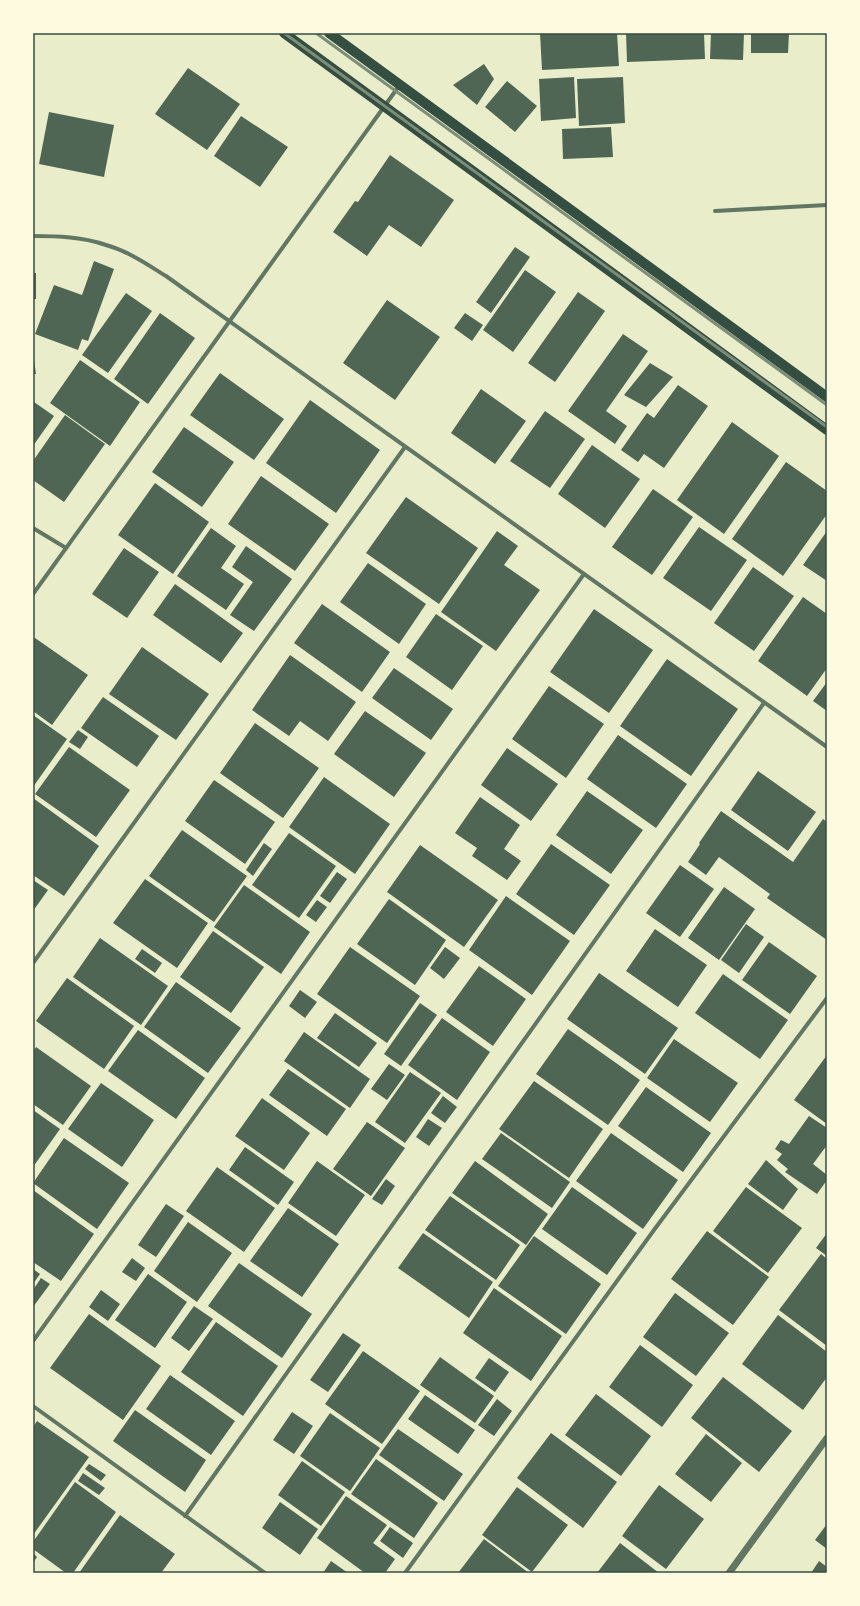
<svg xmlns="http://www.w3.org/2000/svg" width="860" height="1606" font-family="'Golos Text',sans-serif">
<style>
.building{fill:#4f6655}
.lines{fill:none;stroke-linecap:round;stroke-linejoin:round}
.minor{stroke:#617663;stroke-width:4}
.tertiary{stroke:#617663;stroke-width:7}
.primary{stroke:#344e41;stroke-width:10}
.rail{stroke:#7c8e77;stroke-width:3}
.neatline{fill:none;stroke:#344e41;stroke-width:1.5}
</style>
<rect width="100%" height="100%" fill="#e9edc9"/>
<!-- building -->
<g class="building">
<path d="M540,33h77l2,33 -77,4z"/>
<path d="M626,33h78l1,26 -78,3z"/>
<path d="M711,33h33l-1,27 -33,-1z"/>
<path d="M751,33h38l-1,20h-37z"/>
<path d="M484,64l10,15 -17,26 -24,-20z"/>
<path d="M188,68l52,36 -33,46 -52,-36z"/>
<path d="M574,77l2,41 -35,3 -2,-42z"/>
<path d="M623,77l2,46 -46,3 -2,-47z"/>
<path d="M507,81l30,25 -22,26 -30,-25z"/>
<path d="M49,112l65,13 -10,52 -65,-13z"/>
<path d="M241,116l47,31 -28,40 -46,-31z"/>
<path d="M611,127l2,30 -50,2 -1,-30z"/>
<path d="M390,155l64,45 -33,47 -32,-22 -22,31 -34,-24 22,-31 3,1z"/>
<path d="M515,247l15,10 -39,56 -15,-11z"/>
<path d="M94,261l20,8 -26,72 -6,-2 -4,11 -43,-16 19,-49 28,10z"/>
<path d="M525,270l31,22 -43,60 -30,-22z"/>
<rect x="33" y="273" width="3" height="26"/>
<path d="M578,292l27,19 -50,71 -27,-19z"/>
<path d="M126,293l26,18 -44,62 -26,-18z"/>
<path d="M387,300l53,37 -45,63 -52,-37z"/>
<path d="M160,313l35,25 -47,66 -34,-25z"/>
<path d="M465,313l18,12 -11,16 -18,-13z"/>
<path d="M623,334l25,17 -42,60 21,15 -12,18 -47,-33z"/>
<path d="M33,353l3,21h-3z"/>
<path d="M80,360l60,42 -30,44 -60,-43z"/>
<path d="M650,363l23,14 -27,30 -22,-12z"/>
<path d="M220,373l64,46 -30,41 -64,-45z"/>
<path d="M678,385l30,21 -44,62 -20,-14 -6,8 -17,-12 26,-37 7,5z"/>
<path d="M481,389l45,32 -31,43 -44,-31z"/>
<path d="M310,400l70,50 -44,63 -70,-50z"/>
<path d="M34,402l20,14 -21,30v-43z"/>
<path d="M545,411l40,28 -35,49 -40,-27z"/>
<path d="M65,415l40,29 -41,58 -31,-22v-19z"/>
<path d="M732,422l47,34 -55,78 -47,-34z"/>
<path d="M184,427l50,35 -32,45 -50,-35z"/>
<path d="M592,445l48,34 -35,49 -47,-34z"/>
<path d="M786,462l41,29v23l-44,62 -51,-37z"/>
<path d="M261,476l68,48 -34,47 -67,-47z"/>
<path d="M155,483l54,39 -36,52 -55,-39z"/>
<path d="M653,489l40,28 -41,58 -40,-28z"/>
<path d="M406,497l72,51 -39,56 -73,-51z"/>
<path d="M699,527l48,33 -36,51 -48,-33z"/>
<path d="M211,528l25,18 -15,22 23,16 -18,26 -49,-34z"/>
<path d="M497,531l21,15 -14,19 36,25 -44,61 -55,-39z"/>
<path d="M827,531v50l-24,-16z"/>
<path d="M246,546l46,33 -38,52 -24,-16 23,-33 -21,-15z"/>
<path d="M124,548l35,24 -32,46 -35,-24z"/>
<path d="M368,563l58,41 -27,40 -59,-42z"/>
<path d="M753,567l41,29 -40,55 -40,-28z"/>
<path d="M175,584l68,49 -22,30 -68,-48z"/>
<path d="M803,597l24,17v54l-20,28 -49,-35z"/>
<path d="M322,604l68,48 -28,40 -68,-49z"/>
<path d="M594,609l59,41 -44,63 -59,-41z"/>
<path d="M436,614l47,32 -31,44 -46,-33z"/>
<path d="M35,638l53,37 -36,50 -19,-14v-71z"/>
<path d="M142,647l67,47 -33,46 -67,-46z"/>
<path d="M290,655l66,47 -28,39 -28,-20 -11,15 -37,-26z"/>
<path d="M667,659l71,50 -47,67 -71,-50z"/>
<path d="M394,668l59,41 -22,31 -59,-42z"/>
<path d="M827,682v29l-14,-10z"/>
<path d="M549,686l55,38 -38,54 -54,-39z"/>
<path d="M103,697l56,39 -22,31 -56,-39z"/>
<path d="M365,711l61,42 -32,44 -60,-43z"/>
<path d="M33,715l34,24 -34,48z"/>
<path d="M255,723l64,45 -36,50 -63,-45z"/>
<path d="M78,730l10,7 -8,12 -11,-7z"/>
<path d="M618,735l69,49 -31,44 -69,-49z"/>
<path d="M69,747l61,43 -34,47 -61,-43z"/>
<path d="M507,748l51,36 -27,37 -50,-36z"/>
<path d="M758,771l58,41 -28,39 -57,-41z"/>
<path d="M324,777l66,47 -35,50 -66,-47z"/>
<path d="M214,780l61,42 -30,42 -60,-43z"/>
<path d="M587,791l56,39 -32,44 -55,-39z"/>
<path d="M480,797l40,28 -16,24 17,12 -14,19 -35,-24 5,-8 -22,-15z"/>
<path d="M33,798l66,48 -35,50 -31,-21z"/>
<path d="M721,811l72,51 30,-43 4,3v118l-60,-42 3,-4 -51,-37 -13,18 -18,-13 12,-18 -1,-1z"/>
<path d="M182,830l65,46 -33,46 -65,-46z"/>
<path d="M289,833l47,33 -37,52 -47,-33z"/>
<path d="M264,843l8,6 -19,27 -7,-6z"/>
<path d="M551,844l59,41 -36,50 -58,-41z"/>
<path d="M420,845l78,55 -34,47 -77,-55z"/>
<path d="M680,865l34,24 -34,48 -34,-24z"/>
<path d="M337,872l10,7 -17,24 -10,-7z"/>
<path d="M145,879l63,44 -31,45 -64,-45z"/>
<path d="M33,880l15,10 -15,21z"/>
<path d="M244,885l66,47 -29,42 -67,-47z"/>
<path d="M724,887l31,22 -36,51 -31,-22z"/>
<path d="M506,896l64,45 -38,54 -63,-45z"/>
<path d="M389,899l57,41 -31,45 -58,-41z"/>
<path d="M317,900l10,7 -11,15 -10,-7z"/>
<path d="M746,924l18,13 -25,36 -18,-13z"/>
<path d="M655,929l52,36 -29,42 -52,-36z"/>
<path d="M213,931l51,36 -33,46 -51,-36z"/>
<path d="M100,938l68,48 -27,39 -68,-48z"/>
<path d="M769,942l48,34 -27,38 -48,-34z"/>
<path d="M350,947l70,49 -33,47 -70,-49z"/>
<path d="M445,947l15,11 -16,21 -14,-11z"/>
<path d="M142,949l20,14 -7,10 -20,-14z"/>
<path d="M479,966l47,33 -33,47 -47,-34z"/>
<path d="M599,973l79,55 -33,46 -78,-55z"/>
<path d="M723,974l65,46 -28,39 -65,-46z"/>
<path d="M67,978l67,48 -30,43 -68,-48z"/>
<path d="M176,982l65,46 -33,45 -64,-46z"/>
<path d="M300,990l17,12 -12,16 -16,-12z"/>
<path d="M420,1003l17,12 -36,51 -17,-12z"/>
<path d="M335,1013l42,30 -18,24 -42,-29z"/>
<path d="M442,1018l48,34 -33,48 -49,-35z"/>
<path d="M568,1029l72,51 -32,45 -72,-51z"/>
<path d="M138,1030l67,48 -29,41 -68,-48z"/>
<path d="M304,1032l66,47 -20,29 -66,-47z"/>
<path d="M674,1039l64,44 -28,39 -63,-44z"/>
<path d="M36,1047l55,39 -28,39 -30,-21v-52z"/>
<path d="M827,1055v69l-33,-24z"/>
<path d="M389,1064l16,11 -18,25 -16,-11z"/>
<path d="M288,1069l58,40 -19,27 -58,-41z"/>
<path d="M410,1072l31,21 -36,50 -30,-21z"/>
<path d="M534,1081l69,48 -34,49 -70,-49z"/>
<path d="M101,1083l53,37 -32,47 -54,-38z"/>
<path d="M646,1087l65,46 -28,39 -65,-46z"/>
<path d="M443,1096l14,11 -12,16 -14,-10z"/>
<path d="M262,1098l48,35 -26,37 -49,-34z"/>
<path d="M33,1110l27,19 -27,38z"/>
<path d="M809,1116l18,12v17l-14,19 14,11v5l-10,14 -32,-22 3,-3 -11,-9 5,-6 -7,-5 6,-9 8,4z"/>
<path d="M428,1119l14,9 -13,18 -13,-9z"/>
<path d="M367,1122l38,26 -34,48 -38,-27z"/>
<path d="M501,1133l69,49 -18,26 -70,-49z"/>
<path d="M611,1133l67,47 -35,49 -67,-48z"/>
<path d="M64,1138l65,45 -32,46 -64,-46z"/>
<path d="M245,1147l49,35 -16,23 -49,-35z"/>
<path d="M766,1160l32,29 -15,21 -35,-26z"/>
<path d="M317,1161l48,34 -29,41 -48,-33z"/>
<path d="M475,1161l73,53 -22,31 -74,-52z"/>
<path d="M217,1167l58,41 -31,44 -58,-41z"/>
<path d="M386,1179l9,7 -13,19 -10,-6z"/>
<path d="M572,1187l65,46 -30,42 -65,-46z"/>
<path d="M746,1187l56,41 -34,45 -55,-42z"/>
<path d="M33,1190l61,44 -33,47 -28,-19z"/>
<path d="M450,1196l70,49 -24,35 -71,-50z"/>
<path d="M166,1204l18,12 -28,41 -18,-12z"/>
<path d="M288,1208l51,36 -37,53 -52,-36z"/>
<path d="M188,1222l44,31 -35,49 -43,-31z"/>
<path d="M707,1231l62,46 -36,48 -62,-46z"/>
<path d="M423,1233l70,49 -24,36 -71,-50z"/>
<path d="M827,1233v23l-11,-8z"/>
<path d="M534,1236l67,48 -35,50 -68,-48z"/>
<path d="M821,1254l6,5v87l-48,-36z"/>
<path d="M132,1258l13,10 -9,13 -14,-9z"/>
<path d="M239,1263l73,51 -30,44 -74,-52z"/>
<path d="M33,1269l7,5 -7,10z"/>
<path d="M148,1274l39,28 -32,46 -40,-28z"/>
<path d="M41,1278l9,6 -17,23v-17z"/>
<path d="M494,1288l68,48 -31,45 -68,-48z"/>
<path d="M101,1290l19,14 -12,17 -19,-14z"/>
<path d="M675,1293l54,40 -33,43 -53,-39z"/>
<path d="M194,1306l19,13 -24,32 -18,-13z"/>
<path d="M89,1314l72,52 -38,54 -73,-52z"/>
<path d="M778,1315l49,37v25l-24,33 -61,-46z"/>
<path d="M216,1322l62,44 -35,50 -62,-44z"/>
<path d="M343,1333l18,12 -33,47 -18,-12z"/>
<path d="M640,1345l53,40 -31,42 -53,-40z"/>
<path d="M363,1351l57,40 -38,53 -57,-40z"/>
<path d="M440,1357l54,39 -19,27 -55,-38z"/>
<path d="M489,1358l20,14 -14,20 -20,-14z"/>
<path d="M170,1375l65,46 -24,34 -65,-46z"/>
<path d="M723,1377l69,54 -33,41 -68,-54z"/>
<path d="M596,1394l55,42 -30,40 -56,-41z"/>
<path d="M425,1395l50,35 -17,24 -50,-35z"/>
<path d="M497,1399l15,12 -18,25 -16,-11z"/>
<path d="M135,1410l71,50 -21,32 -72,-51z"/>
<path d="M292,1412l21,14 -19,28 -21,-14z"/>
<path d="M330,1413l50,35 -30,43 -50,-35z"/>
<path d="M37,1421l52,36 -56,78v-108z"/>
<path d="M398,1429l65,45 -19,27 -65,-46z"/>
<path d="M551,1433l66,49 -34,46 -66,-50z"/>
<path d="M706,1434l36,29 -31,39 -36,-28z"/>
<path d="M376,1459l62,44 -24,35 -63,-44z"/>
<path d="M302,1461l43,31 -24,34 -43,-31z"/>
<path d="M89,1464l17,11 -5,6 -16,-12z"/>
<path d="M83,1473l22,15 -6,7 -21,-14z"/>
<path d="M75,1482l41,30 -43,61h-7l-33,-24v-7z"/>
<path d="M659,1485l45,34 -38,50 -44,-33z"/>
<path d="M517,1487l51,38 -36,47 -50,-37z"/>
<path d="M346,1496l41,29 -14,18 22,16 -10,14h-20l-48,-35z"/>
<path d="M280,1502l38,27 -18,26 -38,-27z"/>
<path d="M120,1515l55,39 -14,19h-82z"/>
<path d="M827,1524v25l-12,-9z"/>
<path d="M390,1527l23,16 -10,15 -23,-17z"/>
<path d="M484,1539l45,34h-71z"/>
<path d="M620,1543l39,30h-62z"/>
<path d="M33,1553l4,4 -4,6z"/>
<path d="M331,1561l17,12h-25z"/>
<path d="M819,1561l8,6v6h-16z"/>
</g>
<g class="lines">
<!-- minor -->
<g class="minor">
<path d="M715,211l112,-6"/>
<path d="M33,236c25,0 50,1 73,9 22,6 42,20 60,31l661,471"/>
<path d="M33,528l33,20"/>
<path d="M33,594l366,-508"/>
<path d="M33,963l372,-516"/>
<path d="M33,1341l551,-767"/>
<path d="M33,1406l232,167"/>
<path d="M185,1516l579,-813"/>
<path d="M405,1573l249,-343 173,-232"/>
</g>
<!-- tertiary -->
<path class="tertiary" d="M729,1573l98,-135"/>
<!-- primary -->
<g class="primary">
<path d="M284,33l543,397"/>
<path d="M329,33l498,364"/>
</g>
<!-- rail -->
<g class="rail">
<path d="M284,33l543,394"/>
<path d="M316,33l511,372"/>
</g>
</g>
<!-- border -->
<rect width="860" height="1606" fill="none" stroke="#fefae0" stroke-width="68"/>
<rect x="34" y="34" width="792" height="1538" class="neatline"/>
</svg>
